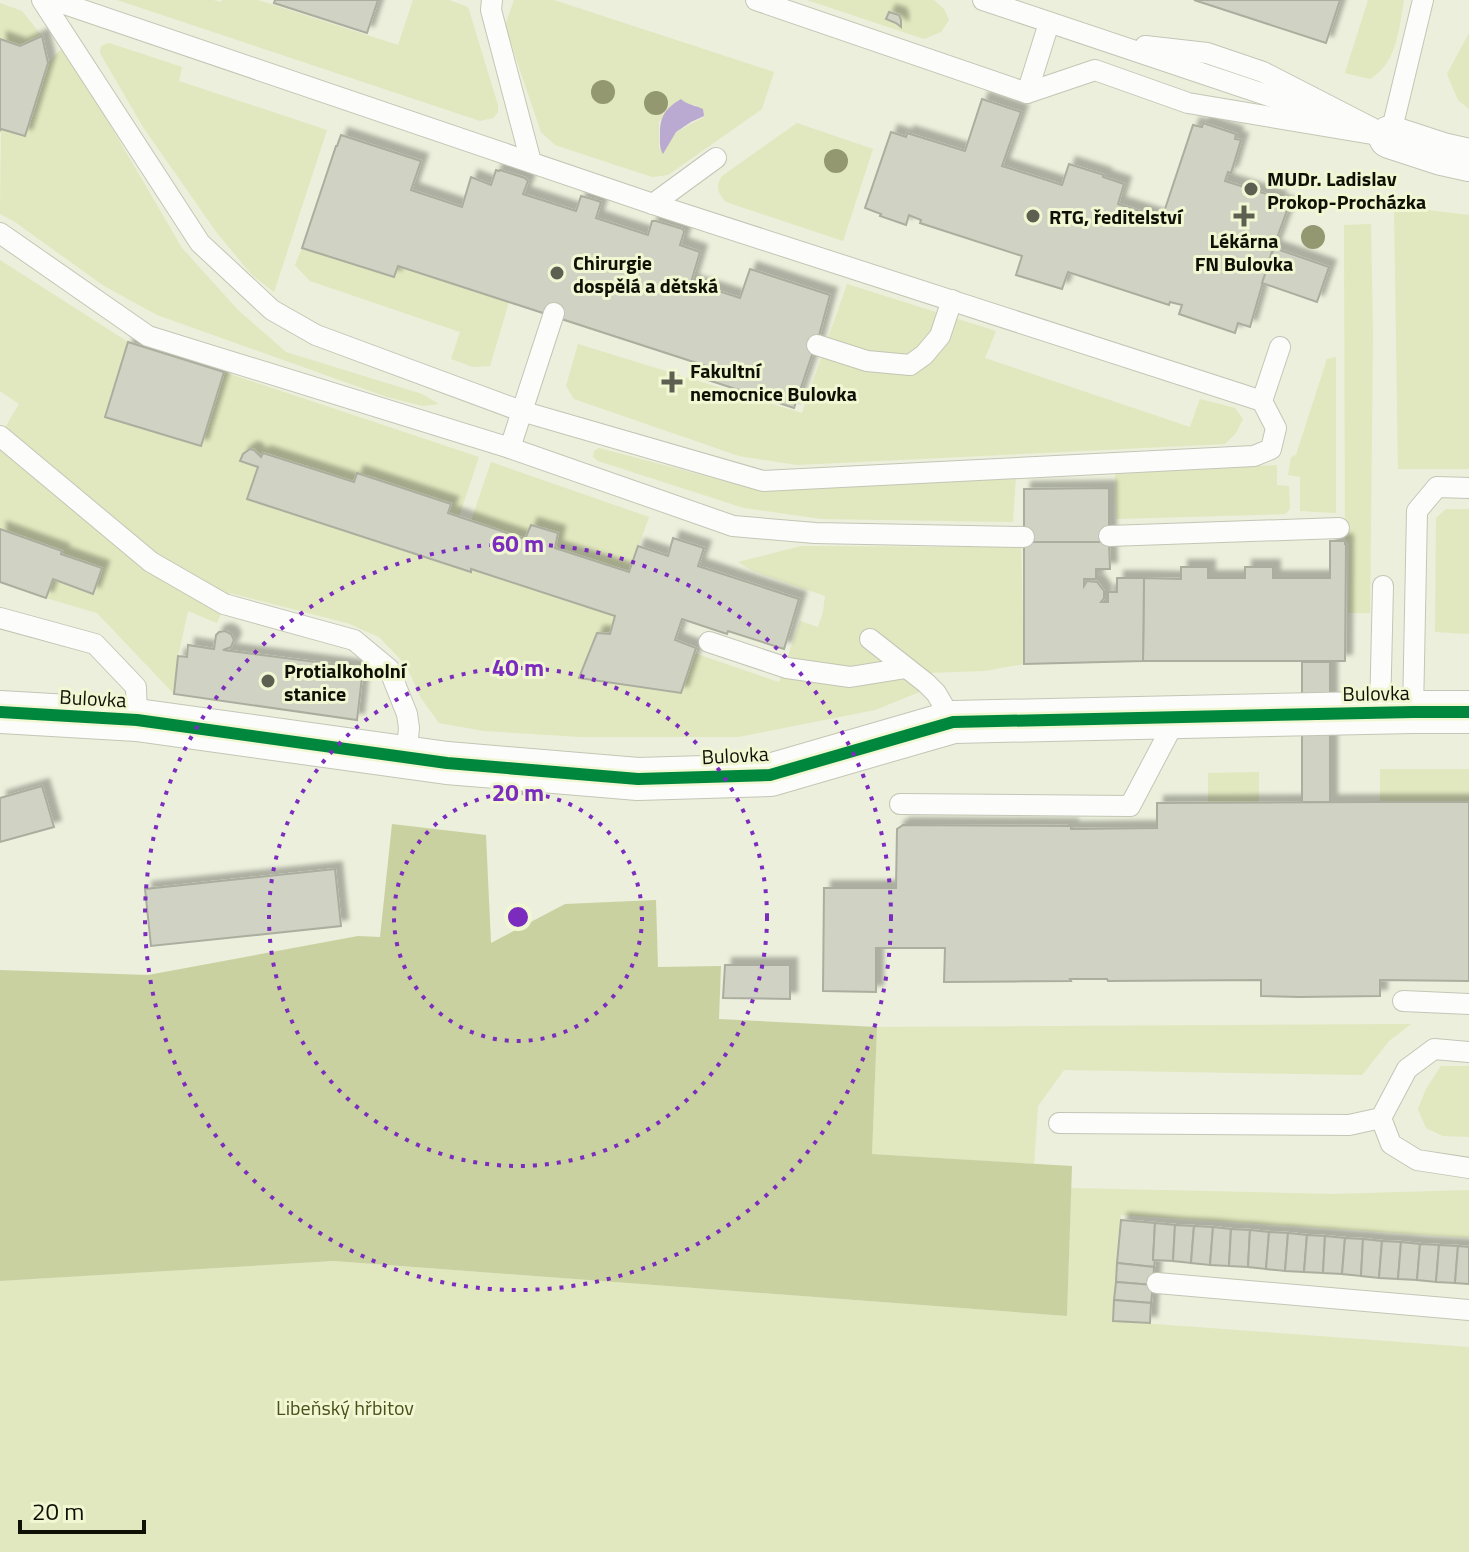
<svg xmlns="http://www.w3.org/2000/svg" width="1469" height="1552" font-family="'Titillium Web',sans-serif">
<style>
.green{fill:#e1e7be;fill-rule:evenodd}
.forest{fill:#c9d1a0}
.water{fill:#baaad2}
.building{fill:#d0d3c3;stroke:#abae9e;stroke-width:2;filter:url(#shadow)}
.lines{fill:none;stroke-linecap:round;stroke-linejoin:round}
.lane-casing{stroke:#c3c6b6;stroke-width:22}
.street-casing{stroke:#c3c6b6;stroke-width:44}
.lane{stroke:#fcfdfa;stroke-width:20}
.street{stroke:#fcfdfa;stroke-width:42}
.cycleway-casing{stroke:#f1f7d3;stroke-width:17}
.cycleway{stroke:#00873e;stroke-width:12}
.tree{fill:#939871}
.ring{fill:none;stroke:#7b2cbf;stroke-width:4;stroke-dasharray:4 8}
.poi-dot{fill:#5d5f51;stroke:#f1f7d3;stroke-width:3}
.labels{text-anchor:middle;dominant-baseline:central;stroke-width:6;stroke-linejoin:round;paint-order:stroke}
.poi-label{font-size:20px;font-weight:bold;fill:#101106;stroke:#f1f7d3;text-anchor:start}
.street-label{font-size:20px;fill:#101106;stroke:#f1f7d3}
.park-label{font-size:20px;fill:#4b501a;stroke:#f1f7d3}
.centre{fill:#7b2cbf;stroke:#f1f7d3;stroke-width:4}
.ring-label{font-size:24px;text-anchor:middle;font-weight:bold;fill:#7b2cbf;stroke:#f1f7d3;stroke-width:6;stroke-linejoin:round;paint-order:stroke}
</style>
<defs>
<filter id="shadow"><feDropShadow dx="7" dy="-7" stdDeviation="2" flood-color="#0004"/></filter>
</defs>
<rect width="100%" height="100%" fill="#ebefdb"/>
<!-- green -->
<g class="green">
<path d="M117,0h96l8,2 1,-2h36l140,45 15,-45h36l19,7 30,98v7l-5,6 -13,3z"/>
<path d="M514,0h40l220,72 -12,37 -94,66 -16,2 -97,-32 -14,-13 -36,-106zM681,99l7,6h8l8,12 -28,15 -17,17v-27z"/>
<path d="M807,0h127l10,9 5,11 -8,12 -17,7z"/>
<path d="M1368,0h36c-5,29 -7,63 -34,79l-25,-6z"/>
<path d="M0,3l22,8 20,25 -22,10 -20,-7z"/>
<path d="M1469,33v76l-11,-9 -11,-26z"/>
<path d="M109,43l73,24 -3,14 148,49 -53,162 -22,-17 -35,-42 -74,-106 -43,-74 1,-7z"/>
<path d="M64,46l118,202 56,62 48,42 136,42 17,10 -16,2 -36,-9 -230,-82 -53,-29 -89,-64 -15,-8 1,-85 24,7 23,-73z"/>
<path d="M797,123l76,26 -30,92 -117,-39c-8,-8 -11,-16 -4,-26z"/>
<path d="M1394,206l75,9v254h-71z"/>
<path d="M1371,224l2,111 -3,278h-22l1,-69 -4,-5 -1,-314z"/>
<path d="M302,248l91,29 5,-11 111,36 -19,64 -17,1 -22,-8 9,-27 -150,-51 -15,-16z"/>
<path d="M0,260l128,82 -23,74 96,30 23,-74 255,85 -20,60 -11,-4 2,-10 -92,-30 -4,9 -91,-29 -2,4 -7,-7 -4,-1 -7,4 -3,8 18,6 -10,32 222,73 1,-3 144,47 -5,18h-13l-18,44 102,15 13,-40 85,29 21,-61 18,6 5,-15 2,-16 -72,-25 -15,-9 63,-16 185,1 35,-5 3,122 -40,7 -57,2 -5,18 -47,19 -137,27h-157l-97,-6 -45,-8 -18,-25 -15,-33 -27,-28 -32,-14 -117,-30 -13,30 -29,-12 -10,45 -4,38 -77,-81 -51,-15 7,-19 40,14 9,-25 -102,-37v-95l19,-32 -19,-13z"/>
<path d="M847,284l149,47 -11,27 205,69 10,-28 35,9 8,11 -7,14 -11,11 -428,21 -58,-9 -165,-57 -8,-13 12,-42 224,69z"/>
<path d="M1336,357v156l-36,-2v-34l-12,-2 3,-18 5,-2 31,-96z"/>
<path d="M599,448l156,41 261,-14 -3,47 -191,-3 -78,-11 -146,-47 -5,-4 1,-6z"/>
<path d="M491,462l158,55 -20,55 -74,-24 3,-15 -26,-8 -7,14 -54,-18z"/>
<path d="M1277,465v20l12,1 1,23 -5,5 -169,5 -1,-45z"/>
<path d="M1446,509h23v125l-34,-2 1,-114z"/>
<path d="M1469,769v33h-89v-33z"/>
<path d="M1259,772v30h-51v-29z"/>
<path d="M1411,1024l-22,17 -27,34 -298,-5 -26,36 -4,58 -162,-10 5,-127z"/>
<path d="M1441,1066h28v71l-26,-1 -17,-8 -8,-19 8,-20z"/>
<path d="M1071,1188l261,6 137,-4v48l-348,-23 -8,106 356,26v205h-1469v-271l334,-20 733,55z"/>
</g>
<!-- forest -->
<path class="forest" d="M392,824l94,11 5,108 74,-39 91,-4 2,67 63,-1 -2,53 158,8 -5,127 200,12 -5,150 -733,-55 -334,20v-311l148,5 210,-39 22,1z"/>
<!-- water -->
<path class="water" d="M681,99c6,6 14,6 22,10l1,7 -13,6 -15,10 -13,22c-4,-7 -3,-12 -3,-21 0,-17 6,-25 21,-34z"/>
<!-- building -->
<g class="building">
<path d="M275,0h103l-11,33 -93,-30z"/>
<path d="M1194,0h146l-14,43z"/>
<path d="M889,12l10,3 2,5v7l-5,-4 -10,-4z"/>
<path d="M42,36l6,27 -23,73 -24,-7 -1,2v-92l20,7z"/>
<path d="M982,99l39,13 -19,54 60,19 7,-21 35,11 -1,2 21,7 -6,20 44,14 31,-93 9,2 1,-4 33,11 -1,5 6,1 -10,33 -3,-1 -3,9 54,17 -1,3 11,4 -18,49 -21,73 -12,-4 -3,10 -56,-19 3,-9 -12,-3 -1,3 -101,-33 -6,17 -46,-14 6,-19 -102,-33 1,-3 -12,-5 -3,10 -26,-9 1,-2 -16,-6 26,-76 15,5 1,-4 58,18z"/>
<path d="M341,135l80,26 -10,29 51,17 9,-30 20,8 5,-15 3,1 1,-1 25,8 3,3 -5,13 53,17 5,-15 11,3 9,3 -5,16 52,17 4,-14h4l27,8 1,3 -4,13 20,7 -9,30 49,16 10,-29 80,26 -16,59 -2,1 -18,53 -92,-30 4,-12 -308,-100 -4,11 -92,-29 34,-102h1z"/>
<path d="M1274,248l55,19 -12,35 -55,-19z"/>
<path d="M128,342l96,30 -23,74 -96,-29z"/>
<path d="M250,449l4,1 7,7 2,-4 91,29 3,-9 94,31 -3,9 77,26 6,-14 27,8 -3,15 74,24 9,-26 30,10 5,-18 31,10 -6,18 101,33 -15,50 -56,-18 -1,3 -45,-15 -7,21 21,8 -15,45 -102,-15 18,-45 13,1 5,-18 -144,-47v3l-224,-73 11,-32 -18,-6 3,-7z"/>
<path d="M1109,488v54h-85v-53z"/>
<path d="M0,529l62,22 -1,3 41,14 -9,26 -40,-15 -7,19 -46,-16z"/>
<path d="M1330,541h15v3h1l-1,117h-202l1,-83 37,1v-12h27v11h37v-11h28v11h57z"/>
<path d="M1024,542h85l1,27h-14v10h-12v7l3,-5 10,1 7,9v7l-3,4h7v-10h9v-14h27l-1,83 -119,3z"/>
<path d="M225,631l6,3 3,6 -3,7 -8,3 140,18 -6,52 -183,-26 4,-38 9,1 1,-12 26,4 2,-14 3,-3z"/>
<rect x="1302" y="662" width="28" height="140"/>
<path d="M42,786l12,41 -54,15v-44z"/>
<path d="M1380,802h89v179l-89,-1v16l-81,1 -38,-1v-16l-153,1 -1,-2h-37l1,2 -127,1 1,-34h-69v44l-53,-1 1,-103h72l1,-59 6,-4 168,1v3l86,-1v-25z"/>
<path d="M335,869l6,57 -190,20 -6,-57z"/>
<path d="M725,965h65v34l-67,-1z"/>
<path d="M1121,1220l34,3 -2,37h2l-1,7 -37,-4z"/>
<path d="M1155,1223l20,2 -2,36 -20,-1z"/>
<path d="M1175,1225l19,1 -3,37 -18,-2z"/>
<path d="M1194,1226l19,1 -3,38 -19,-2z"/>
<path d="M1213,1227l18,2 -2,37 -19,-1z"/>
<path d="M1231,1229l19,1 -2,37 -19,-1z"/>
<path d="M1250,1230l19,2 -3,37 -18,-2z"/>
<path d="M1269,1232l19,1 -3,38 -19,-2z"/>
<path d="M1288,1233l19,2 -3,37 -19,-1z"/>
<path d="M1307,1235l18,1 -2,37 -19,-1z"/>
<path d="M1325,1236l20,2 -3,36 -19,-1z"/>
<path d="M1345,1238l18,1 -2,37 -19,-2z"/>
<path d="M1363,1239l19,2 -3,37 -18,-2z"/>
<path d="M1382,1241l19,1 -3,37 -19,-1z"/>
<path d="M1401,1242l19,2 -3,36 -19,-1z"/>
<path d="M1420,1244l19,1 -3,37 -19,-2z"/>
<path d="M1439,1245l19,1 -3,37 -19,-1z"/>
<path d="M1458,1246l11,1v37l-14,-1z"/>
<path d="M1117,1263l37,4 -1,18 -37,-3z"/>
<path d="M1116,1282l37,3 -2,18 -37,-3z"/>
<path d="M1114,1300l37,3 -1,20 -37,-2z"/>
</g>
<g class="lines">
<!-- lane casing -->
<g class="lane-casing">
<g id="lane">
<path d="M42,0l158,243 72,67 44,25 205,76 242,70 491,-25 17,-7 5,-21 -14,-27 -609,-197 -600,-204"/>
<path d="M492,0l-1,10 40,152"/>
<path d="M756,0l271,93 68,-23 93,33 202,34"/>
<path d="M983,0l346,116"/>
<path d="M1145,46l62,7 56,19 109,56"/>
<path d="M1027,93l22,-70"/>
<path d="M1390,137l33,-137"/>
<path d="M653,204l63,-46"/>
<path d="M0,233l148,103 362,112 44,-135"/>
<path d="M817,345l50,16 43,4 14,-10 16,-19 12,-36"/>
<path d="M1262,401l18,-54"/>
<path d="M0,436l151,126 73,42 130,36 35,29 18,45 2,14 -3,30"/>
<path d="M510,448l223,78 82,7 209,4"/>
<path d="M1109,536l230,-8"/>
<path d="M0,618l95,26 41,43 1,33"/>
<path d="M870,639l56,44 10,10 17,29"/>
<path d="M709,642l78,26 63,9 56,-9"/>
<path d="M1413,712l4,-201 20,-24 32,1"/>
<path d="M1380,713l3,-127"/>
<path d="M900,804l230,2 47,-89"/>
<path d="M1403,1001l66,3"/>
<path d="M1381,1118l10,26 26,16 52,8"/>
<path d="M1059,1123l290,2 32,-7 26,-49 27,-20 35,3"/>
<path d="M1157,1283l312,27"/>
</g>
</g>
<!-- street casing -->
<g class="street-casing">
<g id="street">
<path d="M1390,137l52,17 27,6"/>
<path d="M0,712l137,8 310,43 191,16 132,-4 183,-53 460,-10h56"/>
</g>
</g>
<!-- lane -->
<use href="#lane" class="lane"/>
<!-- street -->
<use href="#street" class="street"/>
<!-- cycleway casing -->
<g class="cycleway-casing">
<path id="cycleway" d="M0,712l137,8 310,43 191,16 132,-4 183,-53 460,-10h56"/>
</g>
<!-- cycleway -->
<use href="#cycleway" class="cycleway"/>
</g>
<!-- trees -->
<g class="tree">
<circle cx="603" cy="92" r="12"/>
<circle cx="656" cy="103" r="12"/>
<circle cx="836" cy="161" r="12"/>
<circle cx="1313" cy="237" r="12"/>
</g>
<!-- distance rings -->
<g class="ring">
<circle cx="518" cy="917" r="124"/>
<circle cx="518" cy="917" r="249"/>
<circle cx="518" cy="917" r="373"/>
</g>
<!-- markers -->
<g class="poi-dot">
<circle cx="1251" cy="189" r="8"/>
<circle cx="1033" cy="216" r="8"/>
<path d="M1240 204h8v8h8v8h-8v8h-8v-8h-8v-8h8z"/>
<circle cx="557" cy="273" r="8"/>
<path d="M668 370h8v8h8v8h-8v8h-8v-8h-8v-8h8z"/>
<circle cx="268" cy="681" r="8"/>
</g>
<g class="labels">
<!-- poi labels -->
<g class="poi-label">
<text x="1267" y="178">MUDr. Ladislav<tspan x="1267" dy="23">Prokop-Procházka</tspan></text>
<text x="1049" y="216">RTG, ředitelství</text>
<text x="1244" y="240" text-anchor="middle">Lékárna<tspan x="1244" dy="23">FN Bulovka</tspan></text>
<text x="573" y="262">Chirurgie<tspan x="573" dy="23">dospělá a dětská</tspan></text>
<text x="690" y="370">Fakultní<tspan x="690" dy="23">nemocnice Bulovka</tspan></text>
<text x="284" y="670">Protialkoholní<tspan x="284" dy="23">stanice</tspan></text>
</g>
<!-- street labels -->
<g class="street-label">
<text transform="translate(1376 693) rotate(-1)">Bulovka</text>
<text transform="translate(93 698) rotate(3)">Bulovka</text>
<text transform="translate(735 755) rotate(-3)">Bulovka</text>
</g>
<!-- park labels -->
<g class="park-label">
<text x="345" y="1407">Libeňský hřbitov</text>
</g>
</g>
<circle cx="518" cy="917" r="12" class="centre"/>
<g class="ring-label">
<text x="518" y="552">60 m</text>
<text x="518" y="676">40 m</text>
<text x="518" y="801">20 m</text>
</g>
<!-- scale -->
<path d="M20 1520v12h124v-12" fill="none" stroke="#101106" stroke-width="4"/>
<text x="32" y="1520" font-size="24" fill="#101106" stroke="#f1f7d3" stroke-width="6" paint-order="stroke">20 m</text>
</svg>
